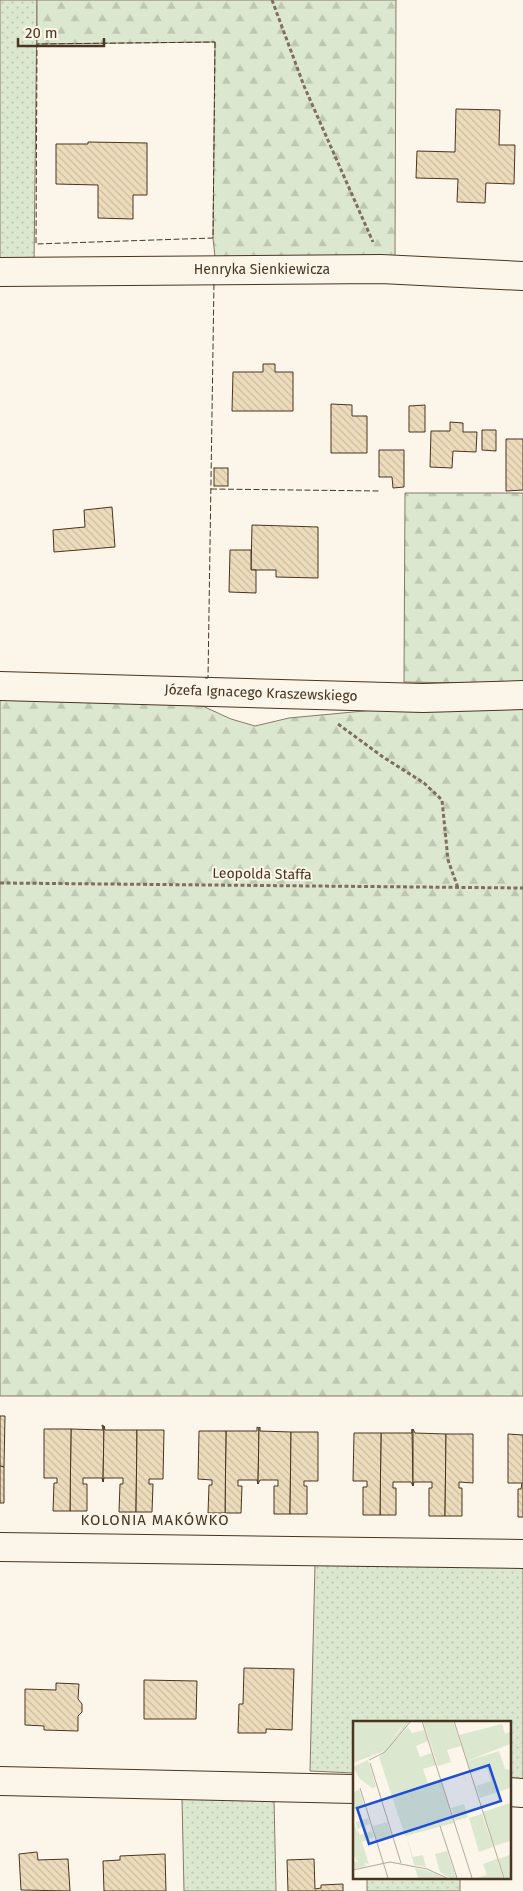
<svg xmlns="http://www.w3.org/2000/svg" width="523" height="1891" font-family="'Fira Sans',sans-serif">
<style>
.grass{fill:url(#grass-dots);stroke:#887966}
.forest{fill:url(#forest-firs);stroke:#887966}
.building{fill:url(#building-back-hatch);stroke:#4a3520}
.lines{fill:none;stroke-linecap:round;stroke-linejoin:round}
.minor-casing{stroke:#4a3520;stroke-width:30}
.path{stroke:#7f6f5c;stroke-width:3;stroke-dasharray:4 2.5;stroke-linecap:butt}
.minor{stroke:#fbf6e9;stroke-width:28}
.fence{stroke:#4a3520;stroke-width:1;stroke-dasharray:6 2.5;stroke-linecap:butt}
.labels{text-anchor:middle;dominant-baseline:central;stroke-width:4;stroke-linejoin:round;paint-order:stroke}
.street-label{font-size:14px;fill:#4a3520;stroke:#fbf6e9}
.neighbourhood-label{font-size:15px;letter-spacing:1px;fill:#4a3520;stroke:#fbf6e9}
.inset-road{fill:none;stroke:#b4a999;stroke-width:1}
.view{fill:#1d4ed8;fill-opacity:0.15;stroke:#1d4ed8;stroke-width:2.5}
.inset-edge{fill:none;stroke:#4a3520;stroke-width:2.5}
</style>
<defs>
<pattern id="grass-dots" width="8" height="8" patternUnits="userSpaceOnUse" patternTransform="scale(1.25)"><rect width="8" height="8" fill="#dce7d0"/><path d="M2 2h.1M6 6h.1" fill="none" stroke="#bec7b2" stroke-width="1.8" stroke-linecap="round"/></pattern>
<pattern id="forest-firs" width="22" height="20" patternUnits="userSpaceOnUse" patternTransform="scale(1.25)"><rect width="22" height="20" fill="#dce7d0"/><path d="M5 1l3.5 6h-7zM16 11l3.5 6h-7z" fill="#bec7b2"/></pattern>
<pattern id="building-back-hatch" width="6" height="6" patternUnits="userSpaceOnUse" patternTransform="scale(1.25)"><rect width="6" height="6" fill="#ecdcbc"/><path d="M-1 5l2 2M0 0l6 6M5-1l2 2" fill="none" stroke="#ccbda1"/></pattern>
</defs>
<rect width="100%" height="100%" fill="#fbf6e9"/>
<!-- grass -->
<g class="grass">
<path d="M0,0h37l-3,266h-34z"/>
<path d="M315,1564l208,3v213l-14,-1v-57h-155v51l-44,-2z"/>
<path d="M182,1799h92l2,92h-92z"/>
<rect x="367" y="1877" width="93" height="14"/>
</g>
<!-- forest -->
<g class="forest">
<path d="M37,0h359l-1,257h-180l-2,-19 2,-196 -178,2z"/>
<path d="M405,493h118v191l-119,-2z"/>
<path d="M0,698l196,5 35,16 24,7 34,-8 96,-9 138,-3v690h-523z"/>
</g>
<!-- building -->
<g class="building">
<path d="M456,109l44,1 -1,35h16l-1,39 -28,-1 -1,20 -28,-1 1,-23 -42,-1 1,-27 38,1z"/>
<path d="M88,142l59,1v52h-14v24l-35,-1v-33l-42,-1v-40h32z"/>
<path d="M263,364h12v8h18v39h-61l1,-39h30z"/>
<path d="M331,404l21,1v11h15v37h-36z"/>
<path d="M425,405v27h-16v-26z"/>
<path d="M450,422l13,1v9h14l-1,20 -23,-1 -1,17 -22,-1 1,-36h19z"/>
<path d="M482,430h14v21l-14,-1z"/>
<path d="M506,439h17v51l-17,1z"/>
<path d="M379,450h25v37l-11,1 -1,-11h-13z"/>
<rect x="214" y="468" width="14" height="18"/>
<path d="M112,507l3,40 -61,5 -1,-22 32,-3 -1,-17z"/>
<path d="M252,525l66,2v51l-42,-1v-7h-25z"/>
<path d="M230,550h21v20h5v23l-27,-1z"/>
<path d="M0,1416h5l-1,51 -4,-1z"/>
<path d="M102,1425l2,1 -1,56 -1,-4h-19v6h4v27h-17l1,-82 32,1z"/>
<path d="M104,1426l1,4h32l-1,82h-17l1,-28h3v-6h-19l-1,4z"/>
<path d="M257,1427l2,1 -1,56 -1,-4h-19v6h4l-1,27h-16l1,-82h31z"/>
<path d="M260,1427v4l31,1 -1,82h-16v-28h4v-6h-18l-2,4 1,-56z"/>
<path d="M44,1429h27l-1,82h-17l1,-28h3v-5h-13z"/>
<path d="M412,1429l1,57 -2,-4h-18v6h3v27h-16l1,-82h31z"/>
<path d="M413,1429l2,4 31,1 -1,82h-16v-28h3v-6h-18l-1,4z"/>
<path d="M137,1430h27l-1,49h-14v5h4l-1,28h-16z"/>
<path d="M199,1431h27l-1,82h-17l1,-28h3v-5l-14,-1z"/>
<path d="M291,1432h27v49h-14v5h3v28h-17z"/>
<path d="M354,1433h27l-1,82h-17v-28h4v-6h-14z"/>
<path d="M446,1434h27v49l-14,-1v6h3v28h-17z"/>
<path d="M508,1434l15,1v82h-5v-28h3l1,-6h-14z"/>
<path d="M0,1466l4,1v36h-4z"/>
<path d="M244,1668l50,1 -2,61 -26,-1v4h-28l1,-29h4z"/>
<path d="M144,1680l53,1 -1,38h-52z"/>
<path d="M56,1683l23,1 -1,15 4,5v8l-4,4v15l-34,-1v-4l-19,-1v-36l31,1z"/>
<path d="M37,1852l1,8 30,-1 2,32 -49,-1 -2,-36z"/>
<path d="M165,1854l1,37h-62l-1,-30 17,-1v-4z"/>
<path d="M314,1859l1,30 6,-1v-3l22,-1v7h-55l-1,-31z"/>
</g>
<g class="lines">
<!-- minor casing -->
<g class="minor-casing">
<g id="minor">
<path d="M0,272l381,-3 142,7"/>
<path d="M0,686l423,12 100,-3"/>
<path d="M0,1547l523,7"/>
<path d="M0,1781l354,8"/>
<path d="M509,1792l14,1"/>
</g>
</g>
<!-- path -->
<g class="path">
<path d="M272,0l32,86 69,156"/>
<path d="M338,724l45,33 41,26 18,17 6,60 10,28"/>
<path d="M0,883l523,5"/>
</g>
<!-- minor -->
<use href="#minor" class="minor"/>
<!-- fence -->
<g class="fence">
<path d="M215,42l-2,196 -177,6 1,-200z"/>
<path d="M211,489l169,2"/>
<path d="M205,678h3l6,-396"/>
</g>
</g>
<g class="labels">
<!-- street labels -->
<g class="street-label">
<text x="262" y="269">Henryka Sienkiewicza</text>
<text transform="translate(261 693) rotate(2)">Józefa Ignacego Kraszewskiego</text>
<text transform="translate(262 874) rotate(1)">Leopolda Staffa</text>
</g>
<!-- neighbourhood labels -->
<g class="neighbourhood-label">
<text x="155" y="1520">KOLONIA MAKÓWKO</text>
</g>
</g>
<!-- overview -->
<g transform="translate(353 1721)">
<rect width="158" height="158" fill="#fbf6e9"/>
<path d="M0,0h47l2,5 -12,16 -36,14zM146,30l4,12 -32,10 -4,-12zM6,68l5,16 -11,5v-17zM15,97l2,6 -13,5 3,6 12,-4 2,6 -12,5 7,23 -5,-3 2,4 -13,3v-8l5,1 -5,-7 4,3 4,-5 -1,-12 -2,-4 -2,-15zM34,101l5,16 -15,5 -4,-17zM53,114l7,22 10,-2 3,12 -12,-2z" fill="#dce7d0"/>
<path d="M47,0h11l-24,29 -34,13v-7l37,-14 11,-13zM70,0h30l8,25 -14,4 4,12 -13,4zM149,3l3,10 5,-2v12l-43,17 -8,-26zM55,6l4,6 12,-3 4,11 -12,5 4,11 12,-4 4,12 -13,4 5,14 12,-3 14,43 -49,13 -26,-79zM15,39l8,27 -4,1 -12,-9 -7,-12zM150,42l2,6 5,1v18l-30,10 -4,-12 15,-5 -4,-13zM157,82v38l-16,5 -11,-34zM111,83l4,13 -13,4 -4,-13zM129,93l11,33 -14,5 -10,-34zM0,99l7,21 1,12 -4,5 -4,-3zM94,130l9,27h-6l-10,-6 -5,-18zM144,138l6,19h-27l11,-3 -4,-11zM62,147l17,4 13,6h-27z" fill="#dce7d0"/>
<path d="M157,134v23h-5l-7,-19z" fill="#dce7d0"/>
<path class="inset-road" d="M69,0l50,157M101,0l50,157M16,39l16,-8 26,-31M17,42l31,100M7,67l28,90M87,105l17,52M0,149l37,-8 37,7 20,9"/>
<path class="view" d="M136,44l12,36 -132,43 -12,-36z"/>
<rect width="158" height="158" class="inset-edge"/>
</g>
<!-- scale -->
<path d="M18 38v8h86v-8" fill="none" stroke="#4a3520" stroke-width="2.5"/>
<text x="25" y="38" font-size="15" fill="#4a3520" stroke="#fbf6e9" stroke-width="4" paint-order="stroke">20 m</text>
</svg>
